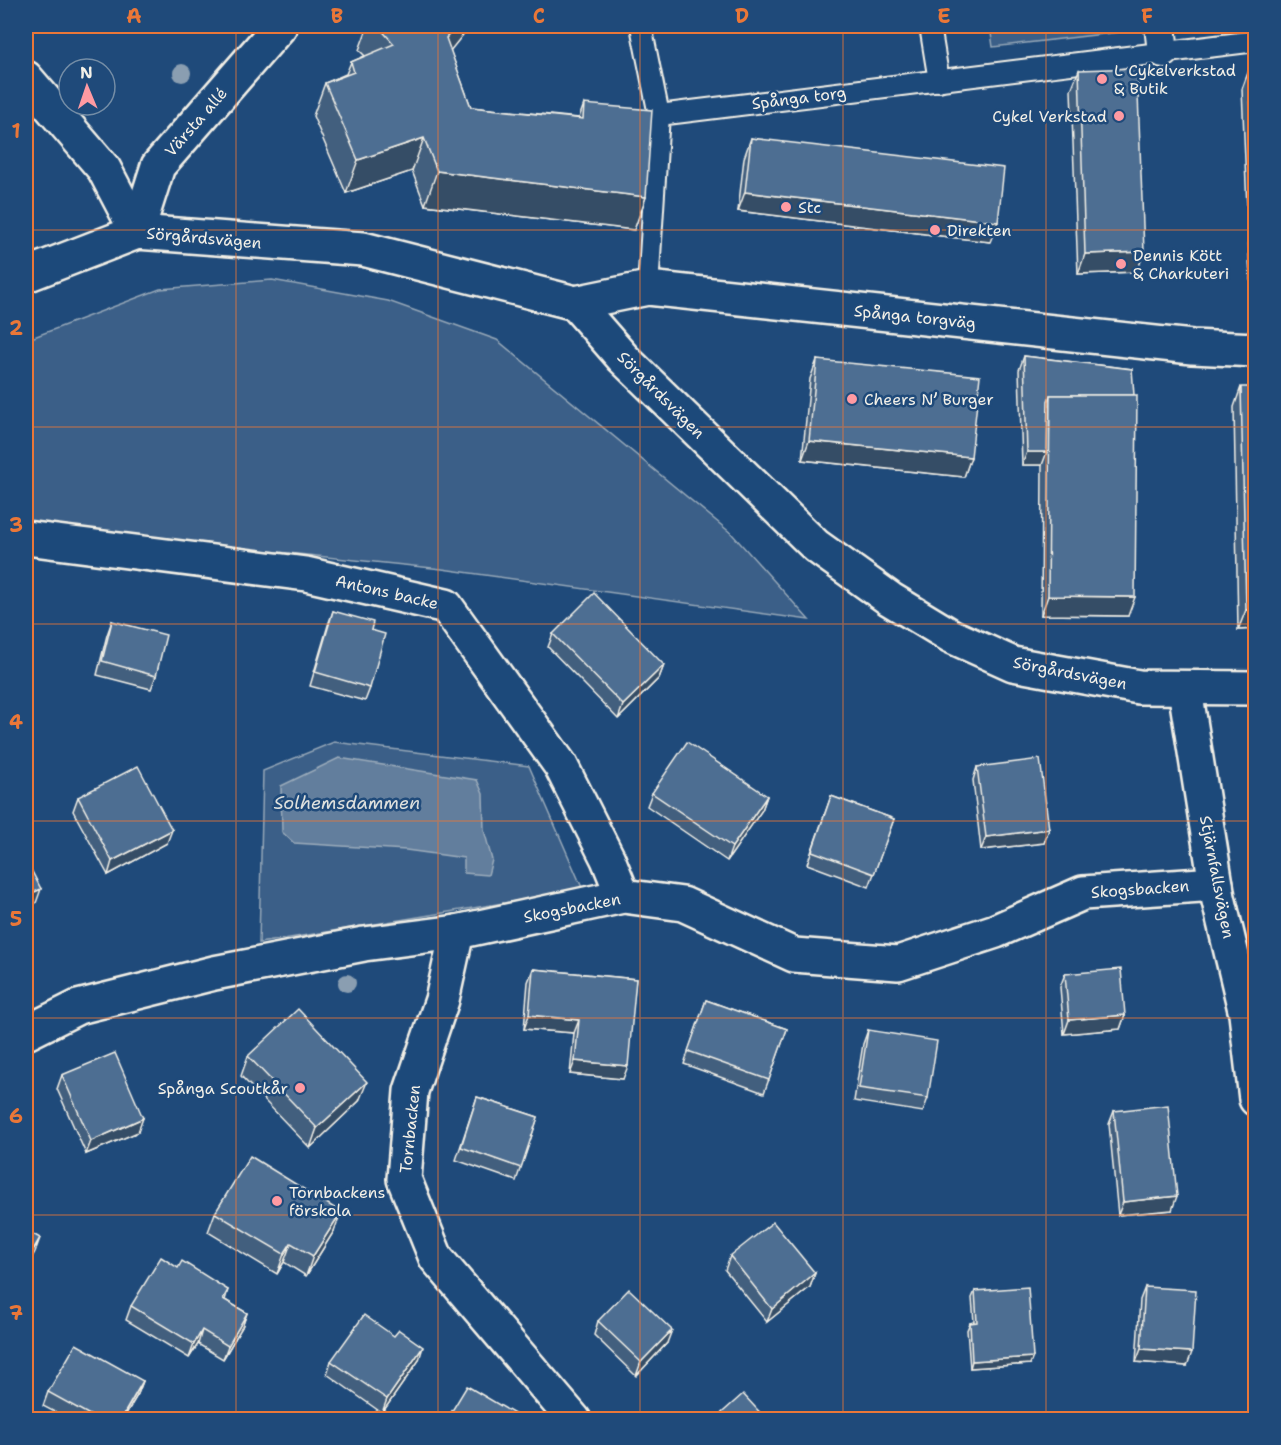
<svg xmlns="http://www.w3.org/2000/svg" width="1281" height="1445" font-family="'Shantell Sans',sans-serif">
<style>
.green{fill:#3a5f88;stroke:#97a8b8;stroke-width:1.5}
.water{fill:#627e9d;stroke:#9cacbb;stroke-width:1.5}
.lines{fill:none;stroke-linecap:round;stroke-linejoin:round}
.service-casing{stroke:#f4f1e8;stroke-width:24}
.pedestrian-casing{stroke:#f4f1e8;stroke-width:34}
.minor-casing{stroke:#f4f1e8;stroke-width:38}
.tertiary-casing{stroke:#f4f1e8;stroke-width:38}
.service{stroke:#1f4a7a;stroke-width:20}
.pedestrian{stroke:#1f4a7a;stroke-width:30}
.minor{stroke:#1f4a7a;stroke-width:33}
.tertiary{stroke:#1f4a7a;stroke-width:33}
.tree{fill:#8a9eb1}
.wall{fill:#425f7e;stroke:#f4f1e8;stroke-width:1.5}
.shaded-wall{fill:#364d66;stroke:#f4f1e8;stroke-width:1.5}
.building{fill:#4d6e92;stroke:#f4f1e8;stroke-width:1.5}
.grid{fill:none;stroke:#ea7738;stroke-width:1.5;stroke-opacity:0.55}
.poi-dot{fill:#ff9aa2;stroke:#1f4a7a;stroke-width:2}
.labels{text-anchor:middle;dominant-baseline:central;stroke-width:5;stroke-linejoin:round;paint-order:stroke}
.poi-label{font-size:16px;fill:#f4f1e8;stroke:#1f4a7a;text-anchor:start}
.street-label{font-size:16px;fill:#f4f1e8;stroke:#1f4a7a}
.water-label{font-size:18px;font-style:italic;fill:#dee0dd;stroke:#1f4a7a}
.neatline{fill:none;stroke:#ea7738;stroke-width:2}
.grid-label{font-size:20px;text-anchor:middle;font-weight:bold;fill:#ea7738}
</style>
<rect width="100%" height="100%" fill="#1f4a7a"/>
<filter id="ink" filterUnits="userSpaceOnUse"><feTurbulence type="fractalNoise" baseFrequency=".0167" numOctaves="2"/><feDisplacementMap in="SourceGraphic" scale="12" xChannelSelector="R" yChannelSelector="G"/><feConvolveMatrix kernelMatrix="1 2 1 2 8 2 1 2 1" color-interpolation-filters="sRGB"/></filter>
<g filter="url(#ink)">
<!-- green -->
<g class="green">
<path d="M990,26h139v5l-136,16z"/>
<path d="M272,280l116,21 109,39 235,194 77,86 -367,-51 -416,-43v-186l134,-51z"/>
<path d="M334,742l195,24 54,124 -324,53 4,-172z"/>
</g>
<!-- water -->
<path class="water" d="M339,758l138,22 6,14 1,36 8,30 -4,15 -24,-2v-15l-58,-8 -112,-7 -12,-11 -1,-46z"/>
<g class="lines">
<!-- service casing -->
<g class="service-casing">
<g id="service">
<path d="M641,26l18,89 -11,173"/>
<path d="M930,26l9,55"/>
<path d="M659,115l597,-74"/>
</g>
</g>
<!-- pedestrian casing -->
<g class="pedestrian-casing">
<path id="pedestrian" d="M1160,26l3,26"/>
</g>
<!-- minor casing -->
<g class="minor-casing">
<g id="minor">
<path d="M26,78l78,91 33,63"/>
<path d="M137,232l21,-66 122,-140"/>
<path d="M26,538l280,36 140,32 115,160 47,93 15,37"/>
<path d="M1185,689l33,208 28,117 10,85"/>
<path d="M457,932l-15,68 -31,91 -7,88 32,79 138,162"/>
<path d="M26,1033l52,-26 136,-34 150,-29 93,-12 166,-36 60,8 111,51 104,8 98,-32 87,-38 133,-9"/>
</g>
</g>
<!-- tertiary casing -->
<g class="tertiary-casing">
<g id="tertiary">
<path d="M26,275l111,-43 226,17 212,54 48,55 193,188 74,53 61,37 62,28 126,23 117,1"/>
<path d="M575,303l73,-15 544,59 64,3"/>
</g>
</g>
<!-- service -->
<use href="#service" class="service"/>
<!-- pedestrian -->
<use href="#pedestrian" class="pedestrian"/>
<!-- minor -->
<use href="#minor" class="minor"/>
<!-- tertiary -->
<use href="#tertiary" class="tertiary"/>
</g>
<!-- trees -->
<g class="tree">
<circle cx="182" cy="73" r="9"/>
<circle cx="347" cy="983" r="9"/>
</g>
<!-- wall -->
<g class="wall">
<path d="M368,26h102l-20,24 21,57 108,11 5,-14 62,93 -12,33 -209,-25 -13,-34 -66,22 -33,-77 12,-33 21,-9 5,-12 14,-6 -6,-6z"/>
<path d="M1079,70l58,202 -59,2 -7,-184z"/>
<path d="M1249,70h7v210h-6l-8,-191z"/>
<path d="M751,138l239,104 -252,-31 6,-53z"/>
<path d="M1024,356l108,13 -4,247 -87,-1 1,-150h-20l-3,-95z"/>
<path d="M817,360l154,97 -7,20 -162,-17 8,-81z"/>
<path d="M1241,387l15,242 -18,1 -4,-223z"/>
<path d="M333,611l38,19 -1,58 -5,13 -55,-15 18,-61z"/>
<path d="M112,621l44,55 -5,13 -54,-14 10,-40z"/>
<path d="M553,634l111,31 -5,13 -41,41 -70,-72z"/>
<path d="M977,767l72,62 -5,14 -63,7 -8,-70z"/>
<path d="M652,793l115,3 -5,14 -35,51 -80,-55z"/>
<path d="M831,796l63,23 -25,68 -62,-23z"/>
<path d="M78,797l89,46 -59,32 -35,-64z"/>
<path d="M533,969l103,10 -13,100 -53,-5 4,-41 -50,-4 4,-47z"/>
<path d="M1065,974l60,41 -5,14 -56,5 -4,-47z"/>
<path d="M706,1000l81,29 -23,64 -80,-29z"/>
<path d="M868,1030l60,68 -5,14 -69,-11 9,-57z"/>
<path d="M248,1056l111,45 -49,47 -69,-72z"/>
<path d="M62,1075l76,57 -52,22 -29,-65z"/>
<path d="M477,1097l61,20 -22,64 -60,-21z"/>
<path d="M1114,1111l58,99 -54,5 -9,-91z"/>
<path d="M215,1213l119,18 -28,45 -22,-14 -7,12 -69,-42z"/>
<path d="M730,1256l85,17 -5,14 -43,35 -42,-52z"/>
<path d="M178,1268l50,22 -3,10 22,13 -5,14 -19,32 -25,-15 -9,14 -63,-38 5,-14z"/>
<path d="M1145,1287l42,79 -51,-4 4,-62z"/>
<path d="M975,1291l55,73 -60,4 -3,-38 3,-7 4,-1 -2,-24z"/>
<path d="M598,1321l69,22 -31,33 -42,-41z"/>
<path d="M394,1336l25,24 -37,53 -55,-39 4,-13z"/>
<path d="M143,1381l-5,13 -15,25h-55l-25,-13 5,-14z"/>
</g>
<!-- shaded-wall -->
<g class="shaded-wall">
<path d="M456,26h14l-36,45 12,-33z"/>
<path d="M424,138l-12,33 -66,22 12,-33z"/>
<path d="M437,171l209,26 -12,33 -209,-25z"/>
<path d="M745,192l253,30 -8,20 -252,-31z"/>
<path d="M1144,252l-7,20 -59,2 7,-20z"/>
<path d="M1256,264v16h-6z"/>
<path d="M809,441l162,16 -7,20 -162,-17z"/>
<path d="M1027,452h20l-5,13h-20z"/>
<path d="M1048,596l87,1 -7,19 -87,-1z"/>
<path d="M1246,610h10v19l-18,1z"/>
<path d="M664,665l-5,13 -41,41 5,-14z"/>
<path d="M767,796l-5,14 -35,51 5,-14z"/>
<path d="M1049,829l-5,14 -63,7 5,-13z"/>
<path d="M172,830l-5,13 -59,32 4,-14z"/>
<path d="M41,889l-5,14 -10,4v-11z"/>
<path d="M529,1015l50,5 -5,13 -50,-4z"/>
<path d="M1125,1015l-5,14 -56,5 5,-14z"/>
<path d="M575,1061l53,5 -5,13 -53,-5z"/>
<path d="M367,1082l-8,19 -49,47 7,-20z"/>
<path d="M143,1118l-5,14 -52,22 5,-13z"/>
<path d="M1177,1196l-5,14 -54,5 5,-13z"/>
<path d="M341,1212l-7,19 -28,45 7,-20z"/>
<path d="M40,1238l-5,14 -9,16v-6z"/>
<path d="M291,1243l-7,19 -7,12 7,-20z"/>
<path d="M815,1273l-5,14 -43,35 5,-13z"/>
<path d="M247,1313l-5,14 -19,32 5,-13z"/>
<path d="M202,1330l-4,14 -9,14 5,-14z"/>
<path d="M672,1330l-5,13 -31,33 5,-14z"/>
<path d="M423,1347l-4,13 -37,53 5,-14z"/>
<path d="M1141,1349l51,3 -5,14 -51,-4z"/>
<path d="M1033,1357l-3,7 -60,4 2,-7z"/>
<path d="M143,1381l-5,13 -15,25h-2z"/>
</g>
<!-- building -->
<g class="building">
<path d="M378,26h78l-10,12 25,69 112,12 1,-15 68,6 -6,87 -209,-26 -13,-33 -66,22 -33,-77 29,-11 -3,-10 43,-18z"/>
<path d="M1137,68l7,184 -59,2 -6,-184z"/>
<path d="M1249,70h7v155z"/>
<path d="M751,138l253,30 -6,54 -253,-30z"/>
<path d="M1024,356l108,13 2,26h-84l-2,6 -1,51h-20z"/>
<path d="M817,360l163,16 -9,81 -162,-16z"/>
<path d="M1241,387h15v223h-10z"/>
<path d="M1050,395h87l-2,202 -87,-1z"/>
<path d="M594,593l70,72 -41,40 -70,-71z"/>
<path d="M333,611l40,11 -2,8 14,4 -15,54 -55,-16z"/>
<path d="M112,621l54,14 -10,41 -54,-15z"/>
<path d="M687,742l80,54 -35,51 -80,-54z"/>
<path d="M1040,759l9,70 -63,8 -9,-70z"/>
<path d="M138,766l34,64 -60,31 -34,-64z"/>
<path d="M831,796l63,23 -20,55 -62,-23z"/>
<path d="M26,860l15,29 -15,7z"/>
<path d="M533,969l103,10 -8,87 -53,-5 4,-41 -50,-5z"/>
<path d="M1121,969l4,46 -56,5 -4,-46z"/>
<path d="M706,1000l81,29 -18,51 -81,-29z"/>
<path d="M298,1009l69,73 -50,46 -69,-72z"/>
<path d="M868,1030l69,11 -9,57 -69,-10z"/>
<path d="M115,1053l28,65 -52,23 -29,-66z"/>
<path d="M477,1097l61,20 -17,51 -60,-21z"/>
<path d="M1168,1105l9,91 -54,6 -9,-91z"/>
<path d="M250,1156l91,56 -28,44 -22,-13 -7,11 -69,-41z"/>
<path d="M773,1222l42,51 -43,36 -42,-53z"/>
<path d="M26,1230l14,8 -14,24z"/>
<path d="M161,1257l17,11 4,-7 46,29 -5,9 24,14 -19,33 -26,-16 -8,14 -63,-38z"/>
<path d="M1028,1287l5,70 -61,4 -2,-38 7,-1 -2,-31z"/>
<path d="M1145,1287l51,3 -4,62 -51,-3z"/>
<path d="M629,1289l43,41 -31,32 -43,-41z"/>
<path d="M364,1315l30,21 5,-6 24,17 -36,52 -56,-38z"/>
<path d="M76,1344l67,37 -22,38h-24l-49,-27z"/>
<path d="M467,1386l51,30 -2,3h-69z"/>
<path d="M743,1394l23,25h-51z"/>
</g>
</g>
<!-- grid -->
<path class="grid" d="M236,26v1394M438,26v1394M640,26v1394M843,26v1394M1046,26v1394M26,230h1230M26,427h1230M26,624h1230M26,821h1230M26,1018h1230M26,1215h1230"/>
<!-- markers -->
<g class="poi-dot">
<circle cx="1102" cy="79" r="6"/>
<circle cx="1119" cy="116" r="6"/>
<circle cx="786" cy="207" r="6"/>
<circle cx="935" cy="230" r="6"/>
<circle cx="1121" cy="264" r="6"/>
<circle cx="852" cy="399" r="6"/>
<circle cx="300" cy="1088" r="6"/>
<circle cx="277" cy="1201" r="6"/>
</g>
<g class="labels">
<!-- poi labels -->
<g class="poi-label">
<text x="1114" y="70">L Cykelverkstad<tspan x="1114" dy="18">&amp; Butik</tspan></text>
<text x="1107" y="116" text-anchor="end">Cykel Verkstad</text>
<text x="798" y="207">Stc</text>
<text x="947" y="230">Direkten</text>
<text x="1133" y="255">Dennis Kött<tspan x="1133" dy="18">&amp; Charkuteri</tspan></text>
<text x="864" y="399">Cheers N’ Burger</text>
<text x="288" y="1088" text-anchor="end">Spånga Scoutkår</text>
<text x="289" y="1192">Tornbackens<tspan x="289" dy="18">förskola</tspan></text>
</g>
<!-- street labels -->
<g class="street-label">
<text transform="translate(799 98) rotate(-7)">Spånga torg</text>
<text transform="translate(196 122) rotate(-49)">Värsta allé</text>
<text transform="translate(204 238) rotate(5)">Sörgårdsvägen</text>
<text transform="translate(915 317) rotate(6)">Spånga torgväg</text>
<text transform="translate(661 395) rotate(45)">Sörgårdsvägen</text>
<text transform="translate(387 592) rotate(13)">Antons backe</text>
<text transform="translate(1070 673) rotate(11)">Sörgårdsvägen</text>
<text transform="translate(1217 877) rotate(79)">Stjärnfallsvägen</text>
<text transform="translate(1140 889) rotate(-4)">Skogsbacken</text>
<text transform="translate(572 908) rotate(-11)">Skogsbacken</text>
<text transform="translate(410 1129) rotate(-84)">Tornbacken</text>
</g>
<!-- water labels -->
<g class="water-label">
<text x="347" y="803">Solhemsdammen</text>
</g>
</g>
<!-- margin -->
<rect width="1281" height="1445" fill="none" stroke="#1f4a7a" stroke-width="66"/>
<!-- north arrow -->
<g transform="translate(87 87) rotate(358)"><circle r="28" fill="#1f4a7a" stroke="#748da6" stroke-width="1.5"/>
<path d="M0-4.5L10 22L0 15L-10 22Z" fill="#ff9aa2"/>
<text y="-9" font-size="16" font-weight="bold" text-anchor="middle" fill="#f4f1e8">N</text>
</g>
<rect x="33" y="33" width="1215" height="1379" class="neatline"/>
<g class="grid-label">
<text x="134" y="23">A</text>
<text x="337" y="23">B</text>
<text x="539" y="23">C</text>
<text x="742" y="23">D</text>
<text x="944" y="23">E</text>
<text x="1147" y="23">F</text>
<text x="16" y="138">1</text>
<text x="16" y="335">2</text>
<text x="16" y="532">3</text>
<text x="16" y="729">4</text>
<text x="16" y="926">5</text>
<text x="16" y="1123">6</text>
<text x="16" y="1320">7</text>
</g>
</svg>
